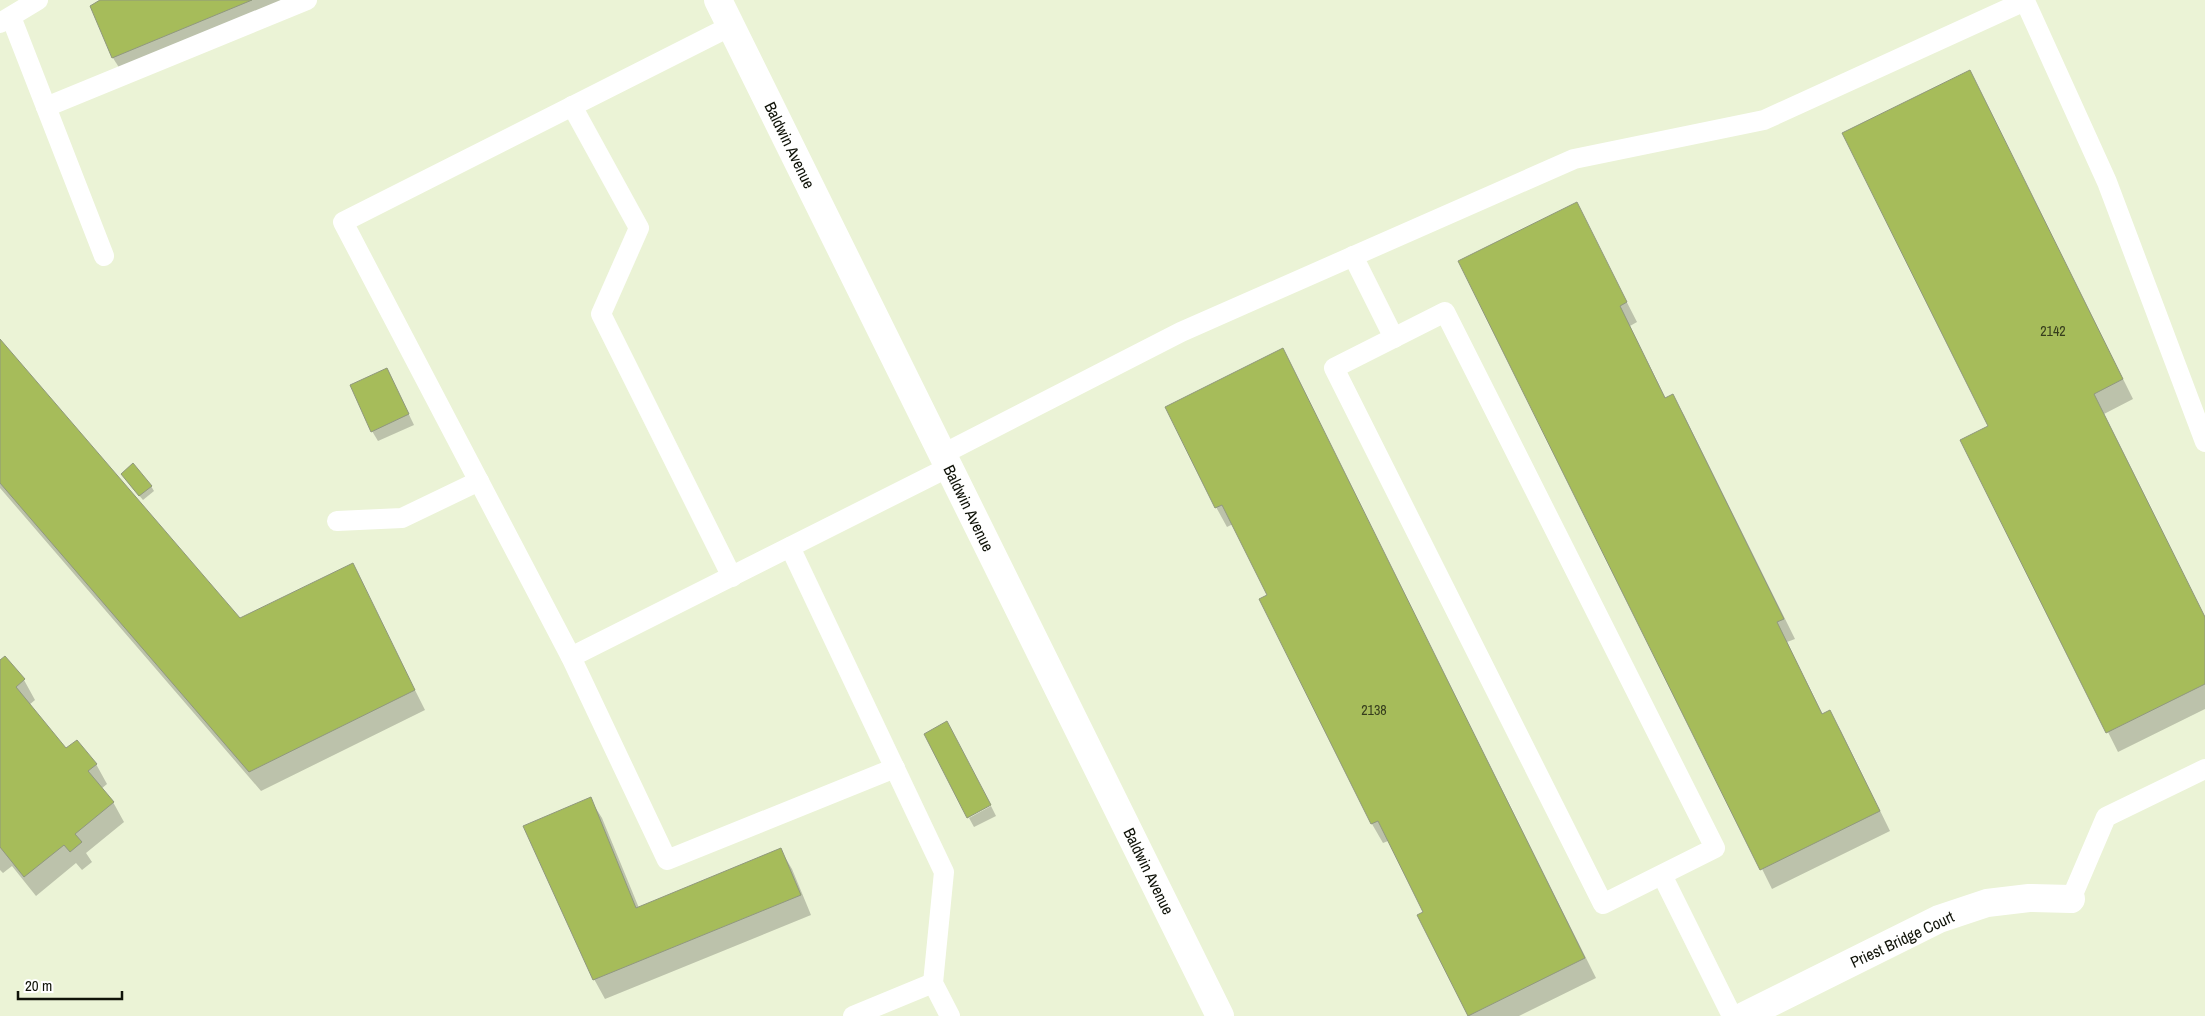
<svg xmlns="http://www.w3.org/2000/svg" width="2205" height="1016" font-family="'Archivo Narrow',sans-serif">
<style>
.shadow{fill:#0003}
.building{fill:#a6bc5a;stroke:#90987d}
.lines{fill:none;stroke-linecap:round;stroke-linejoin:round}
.service{stroke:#fff;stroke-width:20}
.minor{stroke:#fff;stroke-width:28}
.labels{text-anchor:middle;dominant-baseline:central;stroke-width:4.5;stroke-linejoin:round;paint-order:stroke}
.number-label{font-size:14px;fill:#363d1d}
.street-label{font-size:16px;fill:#101309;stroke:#fff}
</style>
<rect width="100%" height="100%" fill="#ebf3d6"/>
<!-- shadow -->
<g class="shadow">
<path d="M103,0h207l-185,77 -12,-19 -21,-52z"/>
<path d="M1980,91l153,308 -29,15 101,203v92l-87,43 -156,-311 28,-14z"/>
<path d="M1576,203l61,119 -7,4 36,73 7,-3 11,19 111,224 -8,3 36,73 6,-4 12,20 49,100 -118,58 -312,-628z"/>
<path d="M0,341l240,279 112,-55 73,145 -164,81 -261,-303z"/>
<path d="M1282,350l314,628 -77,38h-51l-49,-100 6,-4 -37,-71 -5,2 -11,-19 -111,-225 7,-3 -35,-72 -6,3 -11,-20z"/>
<path d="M387,369l27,56 -36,16 -6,-10z"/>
<path d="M125,479l26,7 3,5 -11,9z"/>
<path d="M5,658l19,22 11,20 -6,5 37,45 30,14 11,20 -6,5 12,13 11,20 -38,31 6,9 -10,8 -6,-7 -40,33 -24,-30 -9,7 -3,-3v-209z"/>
<path d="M590,799l12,19 37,90 141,-59 12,20 19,46 -206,84 -11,-20z"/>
<path d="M991,806l5,10 -22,11 -5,-9z"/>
</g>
<!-- building -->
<g class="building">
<path d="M100,0h152l-140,58 -22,-52z"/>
<path d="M1970,70l153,309 -29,15 111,223v67l-99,49 -146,-293 28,-14 -146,-293z"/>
<path d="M1577,202l50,100 -7,4 45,92 8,-4 111,225 -7,3 45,92 8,-4 50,101 -120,59 -302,-609z"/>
<path d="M0,339l240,279 113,-55 62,127 -166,82 -249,-289z"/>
<path d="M1283,348l302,610 -117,58 -51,-101 6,-3 -45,-91 -7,3 -112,-225 8,-4 -45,-90 -7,3 -50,-101z"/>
<path d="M387,368l22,46 -38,18 -21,-47z"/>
<path d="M133,463l19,23 -13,10 -18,-22z"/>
<path d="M5,656l20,23 -9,8 50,61 11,-8 20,24 -9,7 26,31 -39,32 7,8 -12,10 -6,-7 -40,32 -24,-30v-187z"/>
<path d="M947,721l44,84 -24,13 -43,-84z"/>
<path d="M591,797l45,111 145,-60 20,47 -208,85 -70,-154z"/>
</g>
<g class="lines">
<!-- service -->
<g class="service">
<path d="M11,17l93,239"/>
<path d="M0,23l38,-23"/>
<path d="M731,26l-388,196 228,435 96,203 228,-92"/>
<path d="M572,106l67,122 -38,86 131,263"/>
<path d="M46,107l261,-107"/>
<path d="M1353,256l41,82"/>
<path d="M1445,312l270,536 -112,56 -269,-536z"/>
<path d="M943,454l238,-122 393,-173 190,-39 261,-119 82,181 98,260"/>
<path d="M337,521l65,-3 77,-37"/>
<path d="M790,547l154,325 -11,111 17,33"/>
<path d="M571,657l378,-190"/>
<path d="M1662,875l70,141"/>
<path d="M2071,899l35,-82 99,-48"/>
<path d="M853,1016l80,-33"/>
</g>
<!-- minor -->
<g class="minor">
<path d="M718,0l502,1016"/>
<path d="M1744,1016l195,-97 48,-16 42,-5 42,1"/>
</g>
</g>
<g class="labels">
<!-- number labels -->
<g class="number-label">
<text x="2053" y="331">2142</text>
<text x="1374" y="710">2138</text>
</g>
<!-- street labels -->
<g class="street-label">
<text transform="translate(790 145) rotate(64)">Baldwin Avenue</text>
<text transform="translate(969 508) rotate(64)">Baldwin Avenue</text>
<text transform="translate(1149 871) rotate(64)">Baldwin Avenue</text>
<text transform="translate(1902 939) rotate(-25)">Priest Bridge Court</text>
</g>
</g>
<!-- scale -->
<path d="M18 991v8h104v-8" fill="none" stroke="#101309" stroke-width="2.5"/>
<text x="25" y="991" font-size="15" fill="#101309" stroke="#ffffff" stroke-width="4" paint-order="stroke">20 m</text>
</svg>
